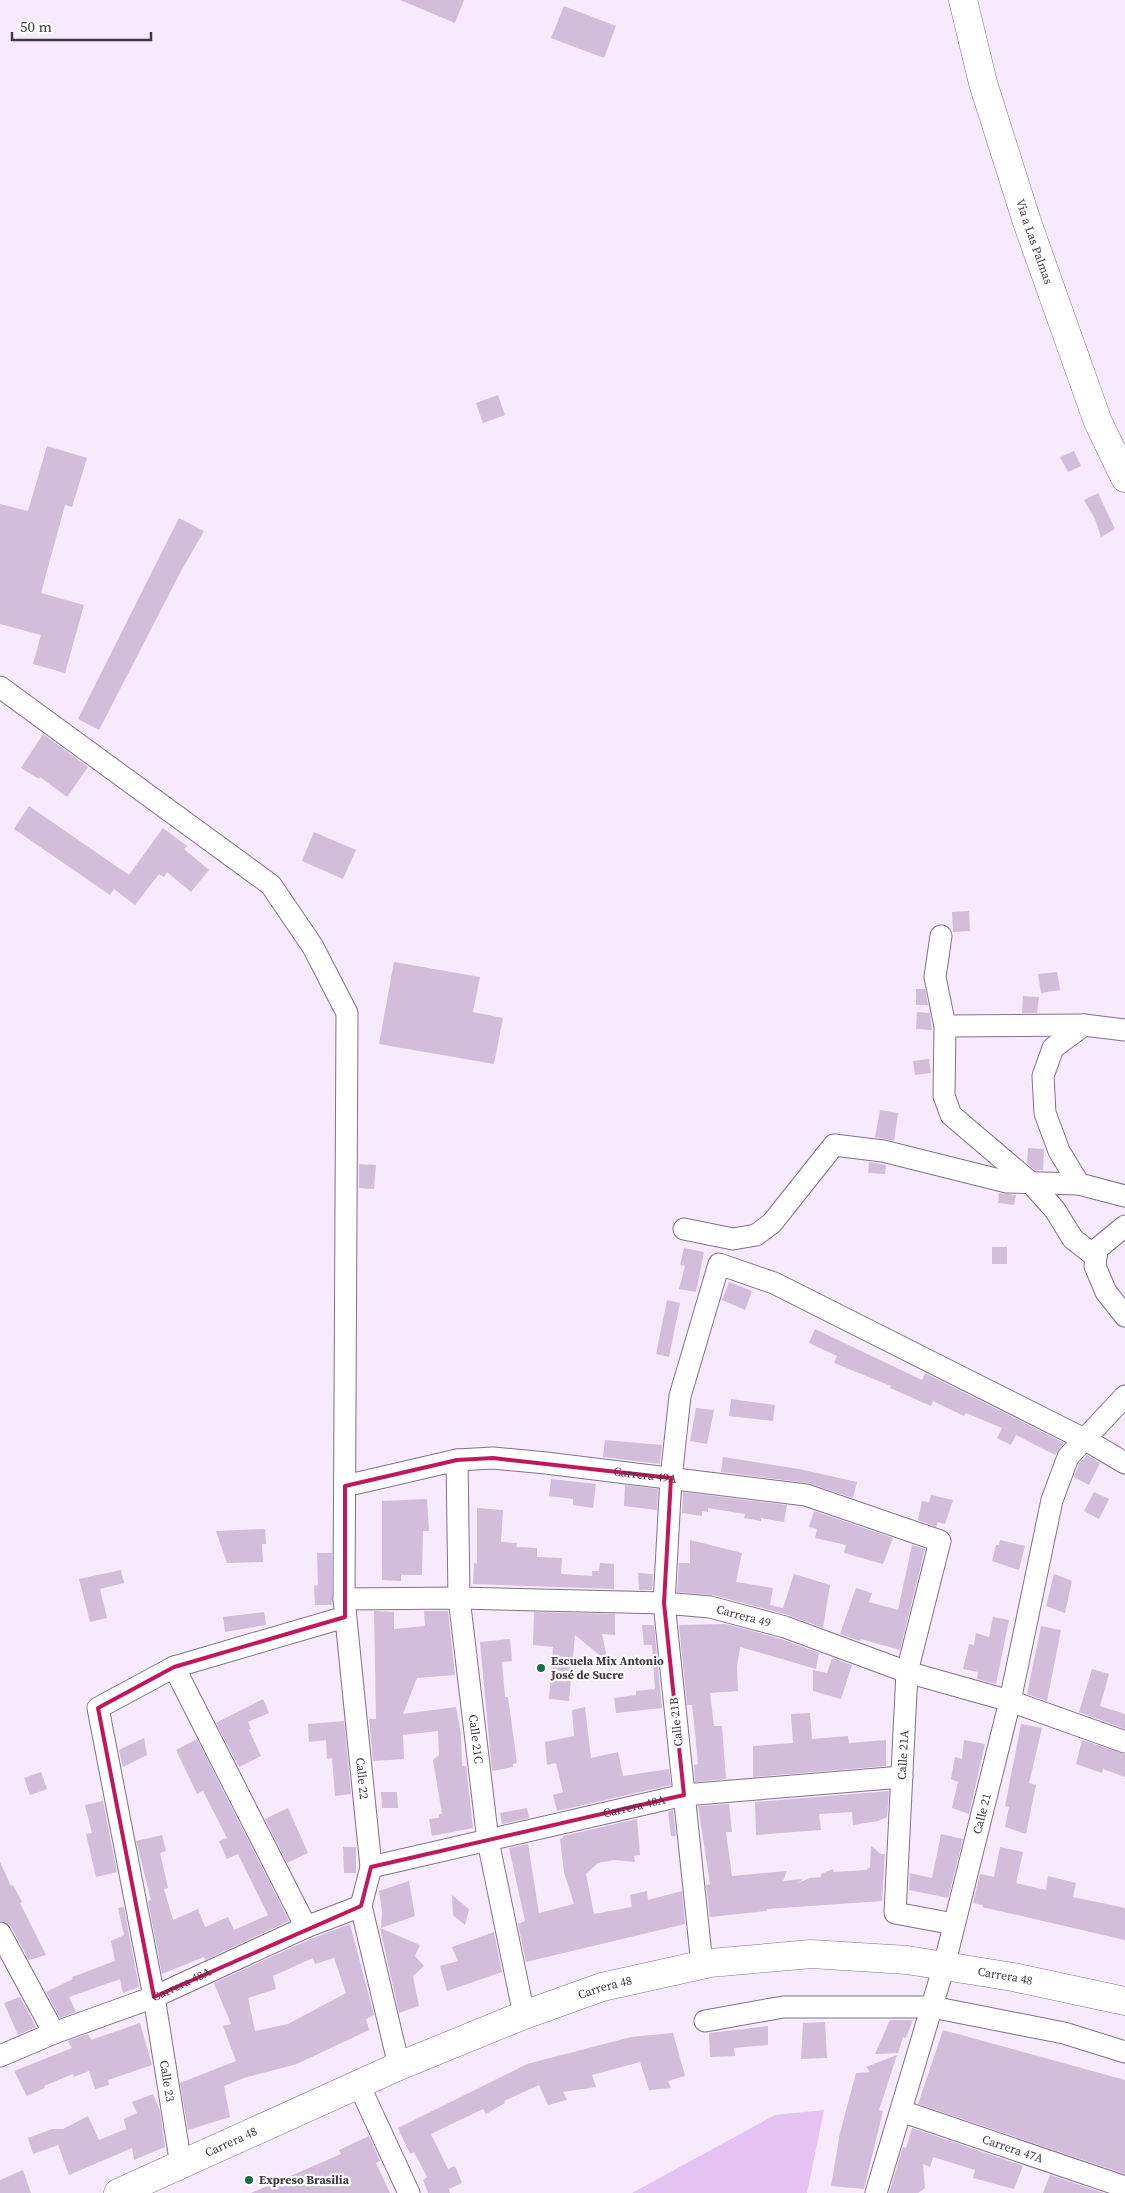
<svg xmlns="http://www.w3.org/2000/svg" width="1125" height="2193" font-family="'Source Serif 4',serif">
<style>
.green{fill:#e4c3f2}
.building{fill:#d2bdda;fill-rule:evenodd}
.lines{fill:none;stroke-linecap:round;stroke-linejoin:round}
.street-casing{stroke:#83708b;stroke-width:23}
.secondary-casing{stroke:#83708b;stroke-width:29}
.highway-casing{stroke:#83708b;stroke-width:29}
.street{stroke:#fff;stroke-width:21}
.secondary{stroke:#fff;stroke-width:28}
.highway{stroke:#fff;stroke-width:28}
.marked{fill:none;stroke:#c2185b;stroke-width:4;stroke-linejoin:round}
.poi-dot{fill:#197042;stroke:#fdfdfd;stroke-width:2}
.labels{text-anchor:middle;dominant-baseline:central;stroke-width:4.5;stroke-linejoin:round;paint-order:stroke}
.street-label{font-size:12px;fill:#403844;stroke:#fdfdfd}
.poi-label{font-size:12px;font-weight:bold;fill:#403844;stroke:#fdfdfd;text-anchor:start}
</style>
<rect width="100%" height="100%" fill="#f7eafc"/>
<!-- green -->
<path class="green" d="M824,2110l-17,83h-175l143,-78z"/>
<!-- building -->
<g class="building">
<path d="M400,0h64l-9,23z"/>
<path d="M564,6l52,20 -12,32 -53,-20z"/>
<path d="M498,395l7,20 -22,8 -7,-20z"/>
<path d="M47,446l40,12 -15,49 -7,-2 -24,88 43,12 -19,68 -32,-9 8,-29 -41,-11v-120l28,7z"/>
<path d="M1074,451l7,15 -13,6 -8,-15z"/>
<path d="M1098,493l17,36 -14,8 -6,-18 -11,-19z"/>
<path d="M179,518l25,13 -24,42 -81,157 -21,-11z"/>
<path d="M43,734l45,33 -21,30 -27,-20 -1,2 -18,-11z"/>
<path d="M29,806l100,69 34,-47 24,18 -3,3 25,21 -18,22 -24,-20 -3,5 -5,-3 -24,31 -21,-16 -4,6 -96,-66z"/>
<path d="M314,832l42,18 -13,29 -41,-18z"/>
<path d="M969,911l1,20 -17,1 -1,-20z"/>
<path d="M394,962l86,15 -7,35 30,6 -9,46 -115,-20z"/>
<path d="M1057,972l3,18 -19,3 -3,-19z"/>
<path d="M916,989h9l3,16h-12z"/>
<path d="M1023,996l16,1 -2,16h-15z"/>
<path d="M917,1012l13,1 2,17 -16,-1z"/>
<path d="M929,1059l2,14 -16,2 -2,-14z"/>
<path d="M880,1110l18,3 -4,28 -19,-4z"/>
<path d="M1028,1148l16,1 -1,21h-8l-8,-7z"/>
<path d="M869,1162l17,3 -1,9 -17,-1z"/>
<path d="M359,1164l17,1 -2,24 -15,-1z"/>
<path d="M999,1193l17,2 -2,10 -16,-2z"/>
<rect x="992" y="1247" width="15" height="17"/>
<path d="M684,1248l20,4 -8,40 -17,-3 6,-23 -5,-1z"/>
<path d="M729,1282l23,9 -7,19 -23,-10z"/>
<path d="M667,1300l13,3 -11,54 -13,-3z"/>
<path d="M815,1329l107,51 3,-7 139,70 -9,12 -39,-20 -5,10 -14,-7 5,-10 -36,-15 -2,3 -31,-15 -2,5 -41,-18 1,-2 -57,-23 3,-7 -28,-13z"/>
<path d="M731,1399l44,6 -2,16 -44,-5z"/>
<path d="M696,1408l18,2 -7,34 -17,-3z"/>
<path d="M605,1440l57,5 -2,19 -57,-7z"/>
<path d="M1087,1455l13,8 -11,22 -15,-8 5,-13z"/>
<path d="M723,1457l76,12 58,13 -4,16 -45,-15 -87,-11z"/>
<path d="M551,1479l45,5 -3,24 -20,-3v-6l-24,-3z"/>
<path d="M625,1485l33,4 -1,21 -33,-4z"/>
<path d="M683,1492l104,13 -3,17 -23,-4v3l-17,-3 1,-4 -37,-6v4l-6,-1v5l-20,-3z"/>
<path d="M1094,1492l15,7 -10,20 -15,-8z"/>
<path d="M931,1495l22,5 -8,24 -7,-2 -2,5 -18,-7 4,-19 7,1z"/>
<path d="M427,1499l2,32h-6l-1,44h-21v6l-19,-1v-79z"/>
<path d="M477,1508l26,2 -2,32 16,1 -1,4 21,1v9l25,1 -1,16 31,2v-5h7l1,-8 14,1v25l-141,-5 1,-21 3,1z"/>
<path d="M814,1511l79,27 -10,26 -39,-11 2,-8 -31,-7 2,-9 -8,-2z"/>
<path d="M265,1529l1,15h-4l1,18 -36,1 -11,-32z"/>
<path d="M690,1540l52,13 -6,29 37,6 -3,17 13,3 11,-34 36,11 -7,43 -35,-13 -75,-20 -36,-3 2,-29h11z"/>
<path d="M1000,1540l25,6 -6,24 -27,-9 4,-16h3z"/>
<path d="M912,1545l13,4 -25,101 -39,-11 -1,2 -20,-7 16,-46 16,5 -3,9 29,8z"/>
<path d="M317,1553h15v52h-17l-1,-19 4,-1z"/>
<path d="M121,1570l3,13 -24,6 7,29 -17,4 -11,-43z"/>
<path d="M638,1573l15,1 -1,16h-13z"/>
<path d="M1054,1574l18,7 -7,32 -19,-7z"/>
<path d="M374,1611l20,1v17l31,-3 -1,-15h24l7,64 -38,3 -14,36 53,-7 5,27 1,32h4l7,62 -41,8 -3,-17 10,-1v-4h3l-9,-54 6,-5 -1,-24 -35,4 1,24 -31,2 -4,-42h7z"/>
<path d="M264,1612l2,13 -41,7 -2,-15z"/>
<path d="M534,1612l81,2v21l-13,-1 6,28 -33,-27 -6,66 -20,-2 4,-52 -20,-2z"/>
<path d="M993,1617l16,3 -13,64 -19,-5 1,-7 -15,-3 6,-25 5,1 2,-12 13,4z"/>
<path d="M726,1624l55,15 38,14 -3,16 -76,-22 -3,19 1,25 -28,2 4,33h8l4,53 -31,3 -1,-17 4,-1 -4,-41 -2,-18h-5l-8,-80z"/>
<path d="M642,1625h12l8,83 -46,5 -2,-15 22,-3v-4l19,-2 -3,-44h-8z"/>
<path d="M1041,1626l20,4 -14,71 -20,-7z"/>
<path d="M510,1639l2,22 -10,1 3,35h3l9,66 -4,1v3l-21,4 -12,-129z"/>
<path d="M832,1658l20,7 -11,34 -28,-8v-21l14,3z"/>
<path d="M1092,1669l17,5 -9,32 25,8v15l-46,-17z"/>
<path d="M263,1699l6,14 -21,9 3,7 -2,1 12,26 -22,11 -23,-44z"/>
<path d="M585,1707l6,51 27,-6 5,24 46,-7 2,16 -114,26 -4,-16 10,-3 -7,-29 -9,2 -2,-23 29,-6 -2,-26z"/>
<path d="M810,1713l2,26 36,-3 1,7 37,-3v26l-133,11v-31l40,-3 -2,-29z"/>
<path d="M344,1721l7,73 -16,2 -3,-38 -5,1 -1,-19 -17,2 -1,-18z"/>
<path d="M1021,1724l21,4 -13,55 7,2 -10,49 -21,-7 4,-20 -4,-1z"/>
<path d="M144,1738l3,17 -24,12 -4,-17z"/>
<path d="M197,1739l92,182 -84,39 -1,-3 -42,17 -14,-73 3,-1 -15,-59 26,-6 4,16 -6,2 8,35 -4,1 9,31 25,-11 7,18 23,-10 6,13 34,-15 -30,-61 -11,5 -8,-18 8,-3 -24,-47 -6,3 -21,-44z"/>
<path d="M964,1740l21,4 -16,70 -17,-6 6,-26 -7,-3 4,-22 7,2z"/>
<path d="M1082,1740l43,14v23l-22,-8 -1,4 -26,-9z"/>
<path d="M41,1772l6,17 -17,6 -6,-17z"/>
<path d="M889,1791l-2,26 -9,4 -25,4 -1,-13 -33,2 2,16 -65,5 -1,-33z"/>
<path d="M381,1792h16l1,16h-16z"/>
<path d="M103,1801l14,71 -21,5 -10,-43 6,-1 -7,-28z"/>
<path d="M729,1804l3,28h-6l6,44 55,-5 -4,10 20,-2 -5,4 12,-5 11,-1v-3l12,-5 1,3 32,-2 4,-3 1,-21 10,8h4l-3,47 -115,8v2l-57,6 -4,-32 4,-1 -12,-78z"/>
<path d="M288,1808l20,45 -21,10 -22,-44z"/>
<path d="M527,1808l2,10 -27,6 -2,-11z"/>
<path d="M673,1810l3,26h-5l-3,-24z"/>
<path d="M637,1819l3,36 -6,1 1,6 -21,-2 -16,3 -12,11 8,40 38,-7 -2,-12 17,-4 1,9 34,-9 3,33 -159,38 -8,-38 7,-3 -16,-73 19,-4 11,69 35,-9 -10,-32 -4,-33 3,-1v-2z"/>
<path d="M941,1834l22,5 -15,59 -39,-8 1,-17 22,5z"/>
<path d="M343,1847h13v26h-12z"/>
<path d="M1000,1847l23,5 -7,31 30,7 2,-14 28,7 -3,14 52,11v32l-143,-33 1,-2 -10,-2 7,-29 14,3z"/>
<path d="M0,1862l11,24 2,-1 9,17 -2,1 26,52 -17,5 -18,-33 -11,-6z"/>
<path d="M409,1881l6,35 -34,12 1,-16 -3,-21z"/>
<path d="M452,1895l17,14 -4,16 -12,-10z"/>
<path d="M124,1907l15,80 -16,6 -3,-14 -51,18 7,15 -16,6 -14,-26 27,-13 -1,-2 43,-16 -4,-20 13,-6 -6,-27z"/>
<path d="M350,1924l24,91 -8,4 3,11 -72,34 -53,14 -20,8 6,31 -42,13 -8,-47 56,-22 -13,-35 8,-2 -17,-41 97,-44zM313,1958l2,6 19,-6 12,35 -58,31 -33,7 -7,-33 28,-9 -3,-13z"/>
<path d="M380,1928l40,17 -5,11 9,10 -11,10 6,30 -20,7z"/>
<path d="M494,1932l8,40 -55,19 -7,-25 18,-5 -6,-14z"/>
<path d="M20,1997l16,30 -18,8 -14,-32z"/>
<path d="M890,2020h23l-7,18 -3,-1 -5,16 -23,1z"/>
<path d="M825,2022l2,36 -26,1 2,-36z"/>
<path d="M140,2023l12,42 -44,15 1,5 -14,4 -6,-18 -15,6 -1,-3 -29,12 1,2 -18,8 -13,-25 58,-23 -4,-7 20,-7 3,6z"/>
<path d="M768,2026v19l-34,3 1,8 -25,1 -1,-24z"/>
<path d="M943,2030l182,50v94l-207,-70z"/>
<path d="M673,2033l12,43 -17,5 3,7 -22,2 -9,-28 -48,13 4,12 -33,5 4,8 -19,5 -9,-20 -35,16 1,2 -19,11 -3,-5 -52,25 17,35 7,-3 7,17 -13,6 1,4h-22l-5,-13 4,-3 -13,-25 -4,2 -12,-26 129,-64 104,-27z"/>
<path d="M897,2055l-18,55 4,1 -19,78 -33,-3 9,-53 16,-60 14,-1 -4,-5z"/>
<path d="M153,2094l7,17 5,36 -31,13 -2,-12 -63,27 -11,-30 -25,9 -5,-16 24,-9h11l25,-13 11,24 27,-11 -2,-10 13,-6 -5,-11z"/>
<path d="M912,2128l111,38 -9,23 -41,-11 2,-8 -42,-13 -3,10 -7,-3 2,24 -7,5h-29l14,-46 3,1z"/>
<path d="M369,2136l11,25 -4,2 14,30h-139l90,-39 -2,-4z"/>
<path d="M23,2170l8,23h-31v-13z"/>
<path d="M1050,2175l54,18h-61z"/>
</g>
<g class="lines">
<!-- street casing -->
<g class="street-casing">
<g id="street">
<path id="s1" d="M0,687l271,198 42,62 34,66 -3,586 27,268 -10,39 38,160"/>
<path d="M941,936l-6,41 10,49 -1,70 7,19 80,68 24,27 18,29 23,18"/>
<path d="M945,1026l139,-1 41,5"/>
<path d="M1079,1184l-20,-33 -14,-38 -2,-37 10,-28 31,-23"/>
<path d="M1125,1226l-28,23 -2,17 11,26 19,24"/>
<path d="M684,1229l49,10 23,-4 16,-12 62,-78 49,6 124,31 72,2 46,12"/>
<path id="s2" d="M457,1460l2,138 29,243 36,174"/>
<path id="s3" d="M345,1486l112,-26 36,-2 53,5 260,32 134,46 -33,131 -12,241 59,11"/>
<path id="s4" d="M344,1599l115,-1 205,5 46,4 75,20 122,45 103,29 115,41"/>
<path d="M174,1667l132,260"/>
<path id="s5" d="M371,1867l313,-72 218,-18"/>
<path d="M0,1933l54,100"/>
<path d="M702,1965l-38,-362 7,-125 9,-82 39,-132 55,19 312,157 39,23"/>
<path d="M705,2021l78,-14h149l132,26 61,19"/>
<path id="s6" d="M0,2056l54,-23 100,-36 152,-70 55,-21"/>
<path d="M359,2085l50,108"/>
<path id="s7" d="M901,2111l224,76"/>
<path d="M181,2165l-27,-168 -56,-289 76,-41 171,-50"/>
<path id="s8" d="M876,2193l68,-227 66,-265 42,-201 16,-43 57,-61"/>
</g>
</g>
<!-- secondary casing -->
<g class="secondary-casing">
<g id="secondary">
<path id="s9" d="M963,0l20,83 44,139 71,200 27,56"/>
</g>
</g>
<!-- highway casing -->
<g class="highway-casing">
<g id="highway">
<path id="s10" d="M118,2193l281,-127 125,-51 78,-28 108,-24 101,-9 96,6 106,17 112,24"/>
</g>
</g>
<!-- street -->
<use href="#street" class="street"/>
<!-- secondary -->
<use href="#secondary" class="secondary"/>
<!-- highway -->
<use href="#highway" class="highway"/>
</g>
<!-- marked area -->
<path class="marked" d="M493,1458l178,20 -7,125 20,192 -313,72 -10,39 -207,91 -56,-289 76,-41 171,-50v-131l112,-26z"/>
<!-- markers -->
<g class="poi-dot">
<circle cx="541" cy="1668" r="5"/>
<circle cx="249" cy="2180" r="5"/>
</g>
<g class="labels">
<!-- street labels -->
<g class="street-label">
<text stroke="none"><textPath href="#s9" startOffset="252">Via a Las Palmas</textPath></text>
<text stroke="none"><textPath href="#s3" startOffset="304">Carrera 49A</textPath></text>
<text stroke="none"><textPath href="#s4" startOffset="401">Carrera 49</textPath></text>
<text transform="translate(676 1722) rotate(-96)">Calle 21B</text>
<text stroke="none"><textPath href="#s2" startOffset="280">Calle 21C</textPath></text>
<text transform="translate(903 1755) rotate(-87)">Calle 21A</text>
<text stroke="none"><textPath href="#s1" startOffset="1251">Calle 22</textPath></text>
<text stroke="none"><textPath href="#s5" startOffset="270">Carrera 48A</textPath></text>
<text stroke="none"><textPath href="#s8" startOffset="394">Calle 21</textPath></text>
<text stroke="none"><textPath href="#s10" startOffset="934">Carrera 48</textPath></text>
<text stroke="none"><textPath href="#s6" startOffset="195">Carrera 48A</textPath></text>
<text stroke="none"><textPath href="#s10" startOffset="529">Carrera 48</textPath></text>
<text transform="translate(167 2081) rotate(81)">Calle 23</text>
<text stroke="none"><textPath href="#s10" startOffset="124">Carrera 48</textPath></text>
<text stroke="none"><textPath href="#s7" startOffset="118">Carrera 47A</textPath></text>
</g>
<!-- poi labels -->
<g class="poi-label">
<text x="551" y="1661">Escuela Mix Antonio<tspan x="551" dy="14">José de Sucre</tspan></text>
<text x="259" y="2180">Expreso Brasilia</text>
</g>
</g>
<!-- scale -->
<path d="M12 32v8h139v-8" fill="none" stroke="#403844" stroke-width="2.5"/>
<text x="20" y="32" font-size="15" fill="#403844" stroke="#fdfdfd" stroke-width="4" paint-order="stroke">50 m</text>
</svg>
